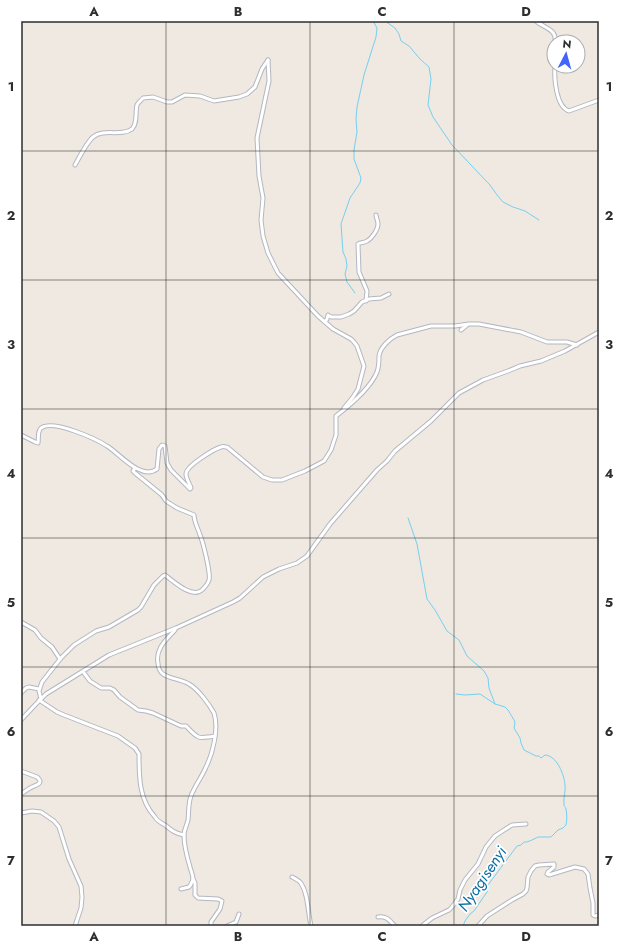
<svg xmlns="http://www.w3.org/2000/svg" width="620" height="947" font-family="Jost,sans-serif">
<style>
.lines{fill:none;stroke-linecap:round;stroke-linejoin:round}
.stream{stroke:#75cff0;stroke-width:1}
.minor-casing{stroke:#b4b7c1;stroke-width:5}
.minor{stroke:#fff;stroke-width:3}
.grid{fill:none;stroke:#2e2e2e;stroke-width:1;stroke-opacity:0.55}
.labels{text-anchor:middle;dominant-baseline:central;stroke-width:3.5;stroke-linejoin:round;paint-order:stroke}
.water-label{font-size:16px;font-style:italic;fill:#0d6fa3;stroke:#fff}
.neatline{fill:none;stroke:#2e2e2e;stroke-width:1.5}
.grid-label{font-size:13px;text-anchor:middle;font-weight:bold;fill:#2e2e2e}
</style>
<rect width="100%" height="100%" fill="#efe9e1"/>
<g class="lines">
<!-- stream -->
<g class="stream">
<path d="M385,21l10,7 4,6 2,7 8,5 11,13 9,8 2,12 -3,26 5,12 19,28 38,40 7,10 6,7 10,5 12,4 14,9"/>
<path d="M355,293l-8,-11 -2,-8 2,-8 -1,-7 -3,-7 -2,-28 9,-26 10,-15 1,-5 -7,-19v-9l3,-18 -1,-13 1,-12 7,-32 12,-38 1,-9 -4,-7"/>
<path d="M408,518l9,26 10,55 8,11 12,21 12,9 8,16 17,15 4,7 1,10 6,16"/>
<path d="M456,694l9,1 15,-1 15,10 10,3 3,3 6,10 1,3 -1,5 6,10 1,5 3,7 12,6h3l2,2 4,-3c12,1 19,19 20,30 1,6 -2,12 -1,19 0,4 1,1 2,5 1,5 1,12 0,16l-3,3 -5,2 -7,7h-13l-6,3 -5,2h-3l-3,3 -4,1 -29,39 -1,7 -13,19 -4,3 -5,7 -2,5"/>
</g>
<!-- minor casing -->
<g class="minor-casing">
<g id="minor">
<path d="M536,21c8,7 21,8 19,21"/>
<path d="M554,47v4"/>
<path d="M268,60l1,21 -12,57 2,38 4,22 -2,22 2,16 5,17 10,20 40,43 15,13 18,10 3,3 3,4 7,20 -6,23 -5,8 -9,11"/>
<path d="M555,66c-1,12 1,41 14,45l30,-11"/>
<path d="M75,165c4,-7 12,-23 18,-28 11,-9 28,0 39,-8 6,-6 3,-17 5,-24 1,-3 5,-5 6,-7l10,-1 14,5h5l13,-7 15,1 14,5 25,-4 8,-3 8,-7 7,-18 6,-9"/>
<path d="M366,301l1,-10 -8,-19 -1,-28c3,-2 6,-1 9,-3 4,-2 11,-11 11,-17 0,-3 -2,-7 -2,-9"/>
<path d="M325,322l2,-3 1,-4 3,2h10l8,-3 5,-3 8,-9 7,-3 12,-1 8,-4"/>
<path d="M461,330l6,-5"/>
<path d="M21,435l14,7 3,1c1,-5 -1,-11 3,-15 12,-9 55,11 66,18 12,7 34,35 50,23l2,-20 3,-4 3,1 2,17 4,7 19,19 1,-1c-1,-4 -5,-9 -5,-14 0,-8 28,-25 35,-27 3,-1 3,0 6,0l36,30 9,3h10l23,-9 19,-10 7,-11 5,-15v-19c13,-10 35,-29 41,-44 2,-5 2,-10 2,-16 1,-8 10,-17 18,-21l34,-9h24l14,-2h10l42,8 26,10h20l10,3"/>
<path d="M21,622l14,8 6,8 11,9 8,12"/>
<path d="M175,630c-9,10 -20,19 -17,33 0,4 2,9 5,11 7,5 18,5 26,10 9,5 20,20 25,29 5,15 -1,40 -8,54 -4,10 -11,18 -15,29 -3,8 -2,16 -3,24 -1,5 -4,10 -4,15 0,10 3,22 6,32 1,4 3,8 3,12 -1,3 -2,6 -4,8l-8,2"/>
<path d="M84,673l6,8 11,7h9l4,2 6,7 18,13 8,1 7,2 28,13h5c12,13 12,13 29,10"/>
<path d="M21,693l5,-5 3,-1 10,2"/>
<path d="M41,699l-2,-8 3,-9 19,-24 13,-13 22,-14 13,-4 29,-17 3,-3 13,-22 9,-9 2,-1c8,6 27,24 37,15 3,-3 6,-6 7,-10 2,-6 -6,-38 -9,-45 -2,-7 -6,-13 -6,-20l-17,-7 -11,-7 -4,-6 -27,-22 -2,-2 2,-3"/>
<path d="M39,700l18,12 7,3 54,21 17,12 4,6c0,23 0,46 16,63 2,4 6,6 10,8 6,5 11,9 19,10"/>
<path d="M21,720l15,-16 10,-10 63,-39 67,-27 57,-26 7,-4 23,-21 16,-8 18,-6 10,-7 23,-32 47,-54 10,-9 8,-10 36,-30 28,-28 24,-13 25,-9 12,-5 21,-5 24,-10 34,-19"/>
<path d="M21,771l16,6c8,7 -2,8 -7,11 -3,2 -6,4 -9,6"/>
<path d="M21,813l11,-2 9,1 13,9 5,6 10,32 12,27 1,11 -1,11 -6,18"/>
<path d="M292,877c2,1 6,3 8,5 8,10 8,31 11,44"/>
<path d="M193,879l2,4v12l3,3 20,1 4,2 -2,8 -9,13v2l1,2"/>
<path d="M378,917c9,-1 11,3 17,9"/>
<path d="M227,926l9,-4 3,-8"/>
<path d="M422,926l10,-8 17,-8 3,-3 6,-8 2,-9 5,-10 13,-16 8,-17 9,-11 6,-4 11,-7 14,-1"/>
<path d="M478,926l9,-10 25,-16 11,-6 3,-3 1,-3 1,-11 3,-6 4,-5 4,-1 15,-1v3l-6,5 -1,2 2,1 26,-8 9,2 4,5 2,14 3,15v12l2,1 4,-1"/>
</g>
</g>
<!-- minor -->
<use href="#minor" class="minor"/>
</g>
<!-- grid -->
<path class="grid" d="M166,21v905M310,21v905M454,21v905M21,151h578M21,280h578M21,409h578M21,538h578M21,667h578M21,796h578"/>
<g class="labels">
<!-- water labels -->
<g class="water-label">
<text transform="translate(482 879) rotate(-56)">Nyagisenyi</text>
</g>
</g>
<!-- border -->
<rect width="620" height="947" fill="none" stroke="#ffffff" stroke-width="44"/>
<!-- north arrow -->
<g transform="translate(566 54) rotate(6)"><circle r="19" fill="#ffffff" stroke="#ababab"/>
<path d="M0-3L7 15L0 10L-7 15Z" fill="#4264fb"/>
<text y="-6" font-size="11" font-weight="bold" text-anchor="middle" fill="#2e2e2e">N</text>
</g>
<rect x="22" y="22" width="576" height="903" class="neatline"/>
<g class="grid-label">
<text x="94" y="16">A</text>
<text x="238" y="16">B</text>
<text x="382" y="16">C</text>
<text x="526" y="16">D</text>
<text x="11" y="91">1</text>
<text x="609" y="91">1</text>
<text x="11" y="220">2</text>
<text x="609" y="220">2</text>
<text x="11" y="349">3</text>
<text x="609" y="349">3</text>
<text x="11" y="478">4</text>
<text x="609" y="478">4</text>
<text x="11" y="607">5</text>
<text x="609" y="607">5</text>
<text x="11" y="736">6</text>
<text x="609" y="736">6</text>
<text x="11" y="865">7</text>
<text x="609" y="865">7</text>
<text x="94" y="941">A</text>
<text x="238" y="941">B</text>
<text x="382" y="941">C</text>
<text x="526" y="941">D</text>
</g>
</svg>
